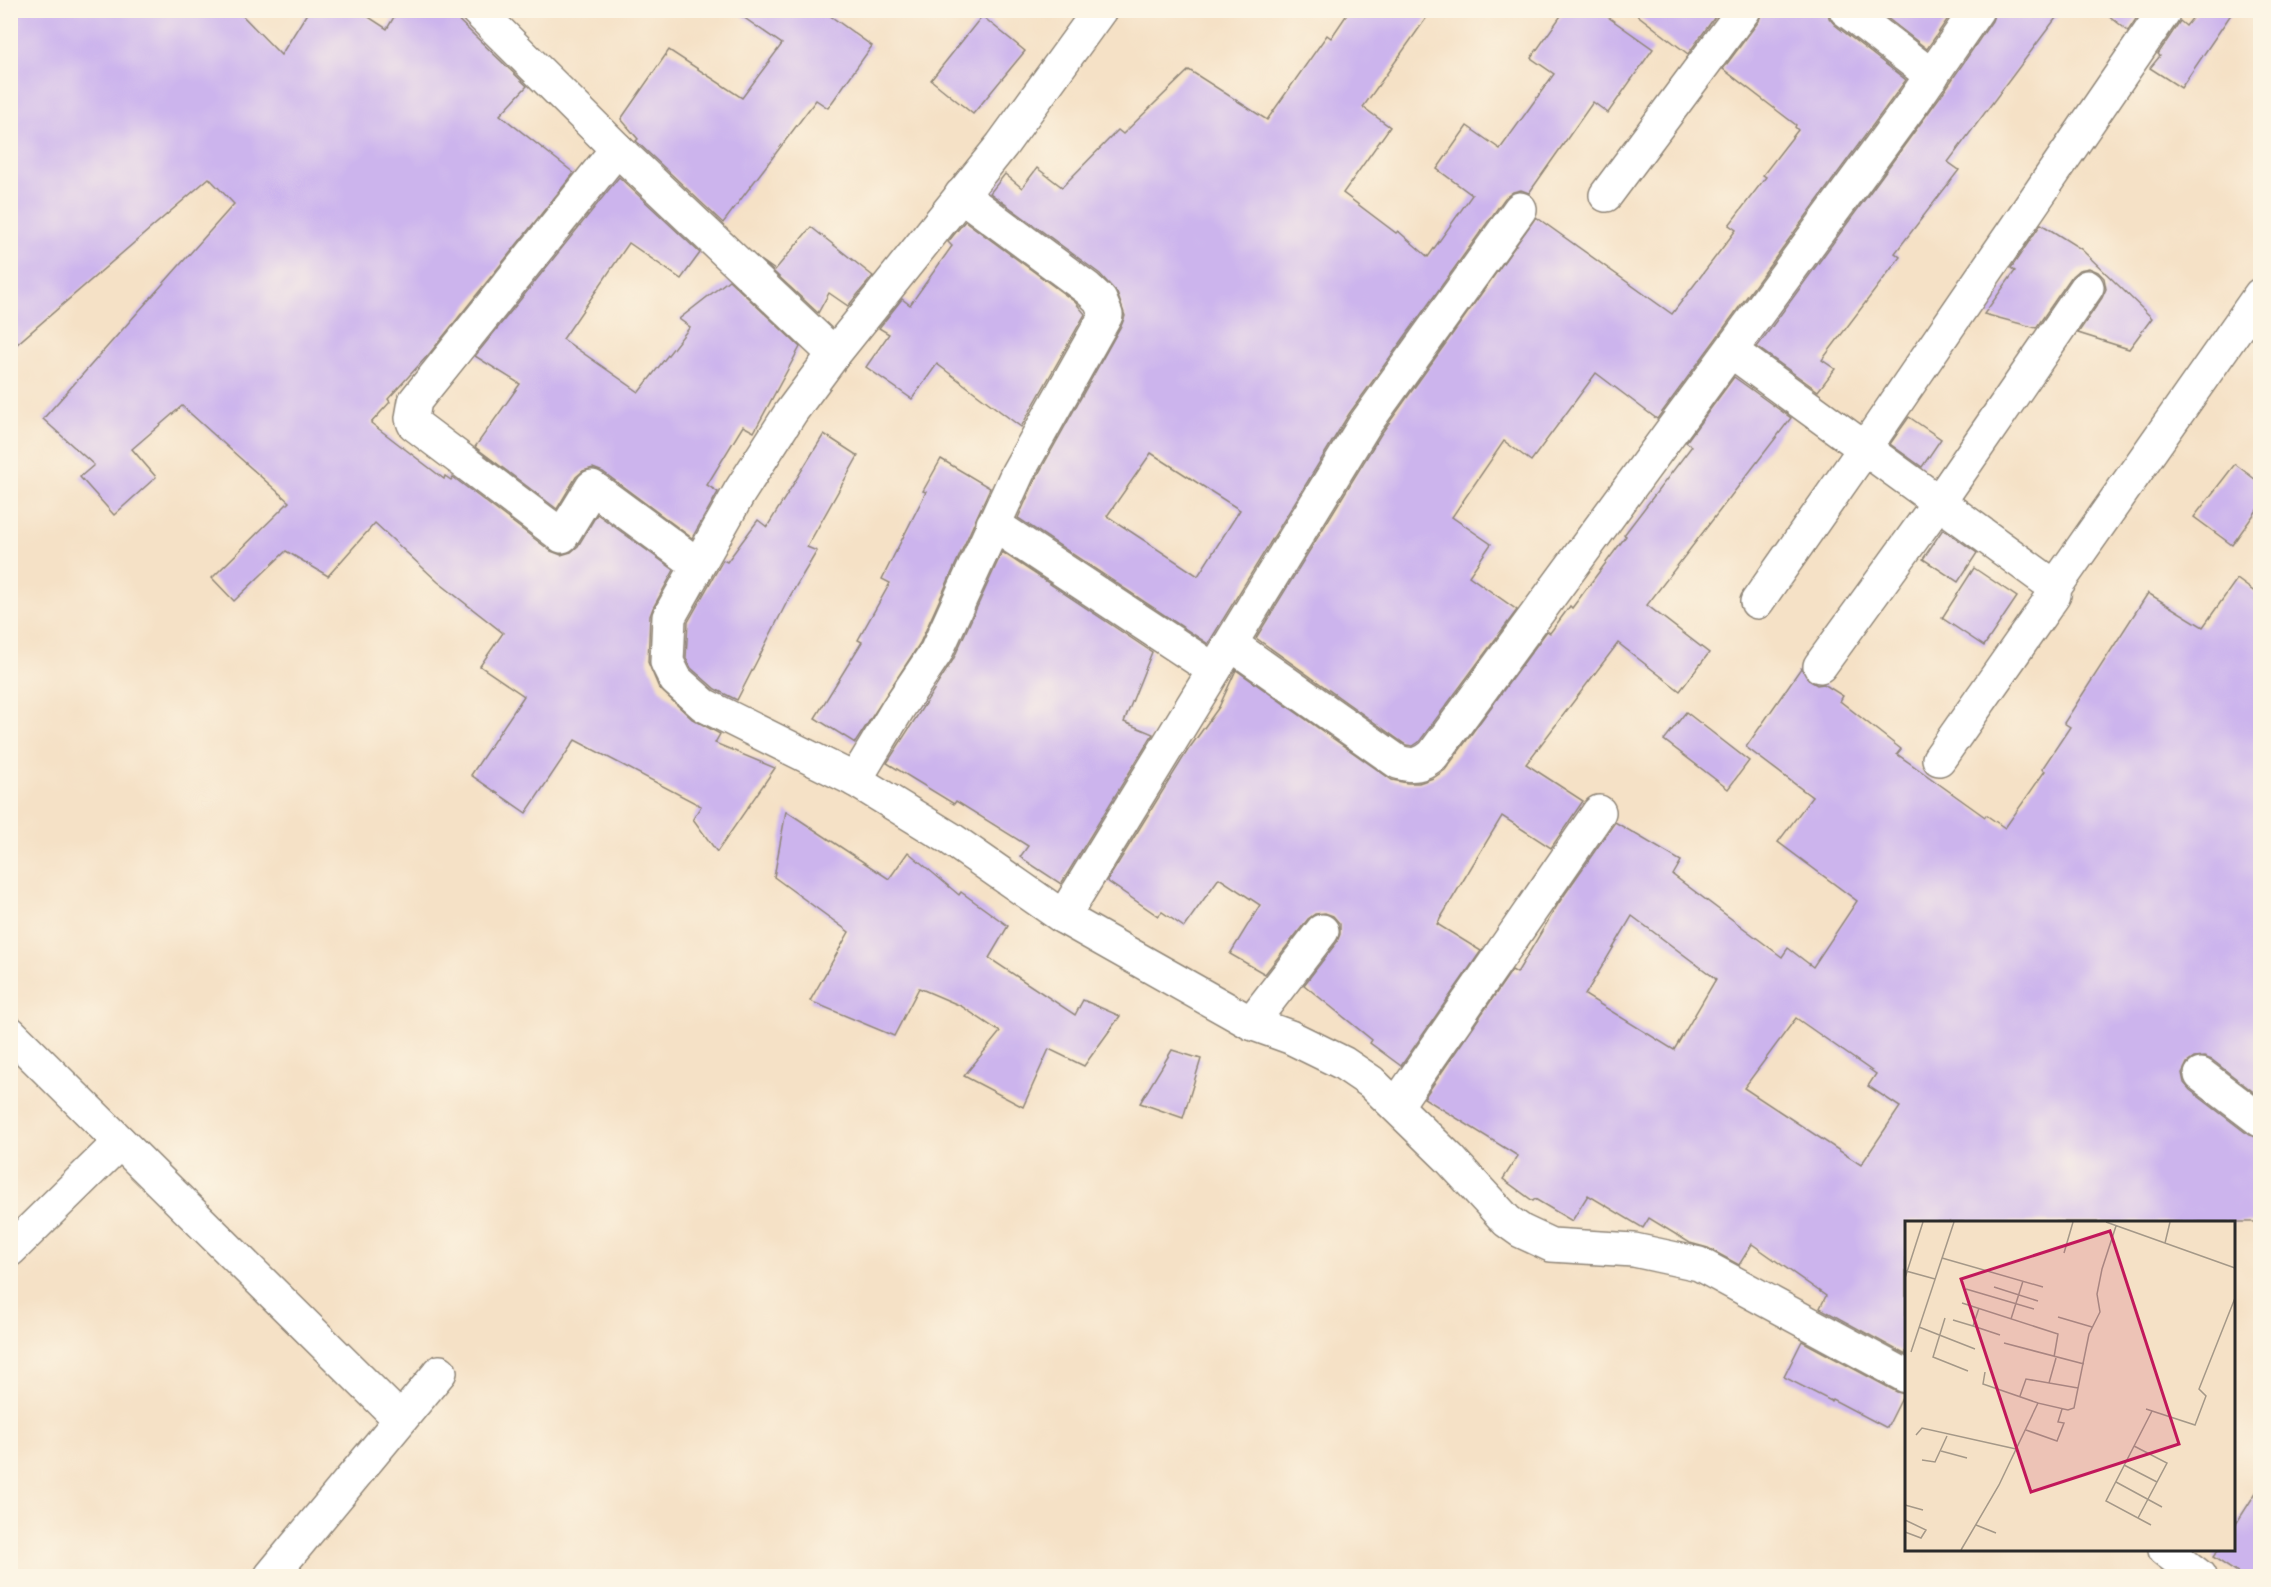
<svg xmlns="http://www.w3.org/2000/svg" width="2271" height="1587" font-family="Mynerve,sans-serif">
<style>
.building{fill:#ccb4ed;fill-rule:evenodd}
.lines{fill:none;stroke-linecap:round;stroke-linejoin:round}
.street-casing{stroke:#908678;stroke-width:36}
.street{stroke:#fff;stroke-width:33}
.inset-road{fill:none;stroke:#a49888;stroke-width:1.5}
.view{fill:#c2185b;fill-opacity:0.15;stroke:#c2185b;stroke-width:3}
.inset-edge{fill:none;stroke:#2b2b2b;stroke-width:3}
</style>
<rect width="100%" height="100%" fill="#fcf5e5"/>
<filter id="ink" filterUnits="userSpaceOnUse"><feTurbulence type="fractalNoise" baseFrequency=".0167" numOctaves="2"/><feDisplacementMap in="SourceGraphic" scale="12" xChannelSelector="R" yChannelSelector="G"/><feConvolveMatrix kernelMatrix="1 2 1 2 8 2 1 2 1" color-interpolation-filters="sRGB"/></filter>
<filter id="wash" filterUnits="userSpaceOnUse"><feTurbulence type="fractalNoise" baseFrequency=".008" numOctaves="4" result="noise"/><feDisplacementMap in="SourceGraphic" scale="24" xChannelSelector="R" yChannelSelector="G"/><feGaussianBlur stdDeviation="1.35" result="paint"/><feColorMatrix in="noise" values="0 0 0 0 0 0 0 0 0 0 0 0 0 0 0 0 0 1.4 0 .05"/><feComposite in="paint" operator="in"/></filter>
<g filter="url(#wash)">
<rect width="100%" height="100%" fill="#f5e1c6"/>
<g id="blocks">
<!-- building -->
<g class="building">
<path d="M10,10h227l44,45 28,-45h49l29,19 11,-19h50l79,76 -27,29 74,58 -144,180 -42,46 2,3 -19,21 73,56 1,-3 6,4 2,-3 98,74 10,4 10,-3 7,-6 19,-32 77,56 -21,38 -3,8 -2,46 11,26 33,31 28,15 -5,9 60,25 -58,84 -24,-33 8,-13 -126,-66 -49,73 -55,-38 53,-79 -44,-30 23,-33 -65,-51 -63,-59 -47,53 -42,-25 -52,50 -22,-23 77,-76 -107,-96 -50,43 24,28 -42,38 -34,-38 14,-12 -51,-46 191,-215 -25,-26 -199,172z"/>
<path d="M733,10h89l50,36 -44,62 -12,-8 -93,123 -87,-82 2,-2 -17,-20 48,-69 73,48 40,-54z"/>
<path d="M1350,10h82l-69,97 27,20 -47,66 53,40 2,-2 30,26 44,-62 -35,-26 30,-43 33,23 54,-75 -23,-16 34,-48h33l55,39 -45,64 -15,-11 -64,91 -8,-3 -8,2 -8,6 -156,216 -141,230 -190,-126 17,-38 87,-156 3,-8 -8,-23 -17,-19 -110,-81 15,-19 17,14 15,-20 25,19 56,-57 5,4 66,-64 78,50 60,-85 4,3zM1151,453l89,57 -42,66 -91,-60z"/>
<path d="M1631,10h89l-32,44z"/>
<path d="M1762,10h66l1,8 6,7 71,55 -249,339 -61,-46 -65,88 -27,-20 -52,76 39,27 -22,32 48,34 -98,132 -6,4 -7,-1 -150,-107 125,-204 155,-217 136,97 64,-84 -7,-5 37,-48 -3,-2 35,-45 -3,-3 1,-2 -73,-56 36,-48z"/>
<path d="M1877,10h77l-27,39z"/>
<path d="M1996,10h66l-114,152 11,8 -64,83 5,4 -78,103 13,9 -17,22 -61,-44 190,-260 45,-66z"/>
<path d="M2102,10h40l-14,21z"/>
<path d="M2199,10h35l-53,78 -31,-20 10,-12 -2,-2 22,-33 6,5z"/>
<path d="M982,16l43,35 -52,63 -42,-34z"/>
<path d="M619,177l81,76 -19,26 -52,-36 -66,96 76,53 51,-65 -11,-8 50,-39 71,67 -46,85 -11,-6 -36,59 11,7 -26,46 -89,-66 -10,-4 -10,3 -7,6 -19,32 -82,-62 45,-63 -45,-28z"/>
<path d="M965,221l110,81 10,12 -64,113 -84,-63 -25,35 -46,-32 23,-33 -10,-6 23,-29 8,6 42,-59 -4,-4z"/>
<path d="M2041,224l40,25 71,69 -23,31 -51,-16 24,-35 4,-9 -2,-11 -6,-6 -9,-4 -10,2 -7,6 -36,52 -52,-14 31,-43 -4,-3z"/>
<path d="M811,227l62,49 -25,30 -19,-13 -11,20 -57,-53 14,10z"/>
<path d="M1734,377l57,41 -144,187 62,48 -29,38 -62,-48 -92,121 57,37 -32,47 -49,-32 -65,108 44,27 -80,115 -31,-23 2,-3 -68,-55 33,-43 3,-8v-10l-7,-8 -8,-3 -10,1 -7,5 -43,55 -35,-20 30,-49 -41,-27 -35,49 -22,-15 -4,4 -51,-35 81,-131 31,-43 17,-37 156,110 15,3h12l14,-5 12,-8 102,-139 3,2 20,-27 2,2 54,-72 -2,-1 68,-89 -6,-4z"/>
<path d="M1909,417l32,22 -19,28 -32,-23z"/>
<path d="M824,434l34,22 -51,91 10,4 -27,45 -53,104 -22,-11 -24,-21 -5,-10 2,-36 35,-62 4,2 31,-42 9,7z"/>
<path d="M941,459l49,29 -70,155 -65,100 -40,-25 47,-76 -4,-2 32,-57 -8,-4 44,-87 -3,-1z"/>
<path d="M2235,464l25,19v23l-28,39 -38,-28z"/>
<path d="M1943,529l34,24 -19,29 -35,-23z"/>
<path d="M1002,552l150,100 -28,70 29,12 -92,150 -41,-27 8,-11 -72,-45 -2,3 -67,-41 66,-103z"/>
<path d="M1974,568l43,29 -33,49 -42,-28z"/>
<path d="M2237,579l23,17v501l-48,-37 -8,-3 -10,1 -7,5 -5,10 2,10 6,7 59,45 11,3v84h-354v133l-86,-47 6,-12 -74,-52 -13,21 -31,-17 -18,-5 -41,-25 -6,10 -55,-33 -16,26 -37,-22 -2,2 -30,-22 15,-23 -94,-58 88,-128 5,3 41,-69 57,-82 66,39 -8,14 109,82 6,-9 25,19 44,-66 -79,-59 34,-45 -66,-50 55,-79 9,13 7,4 7,-1 19,12 -3,5 61,48 -4,5 88,63 1,-2 19,13 40,-57 -3,-2 28,-42 -6,-4 84,-130 55,34zM1632,916l84,63 -42,71 -89,-55zM1796,1018l80,56 -8,12 32,21 -39,58 -117,-77z"/>
<path d="M1686,712l63,49 -21,28 -64,-49z"/>
<path d="M786,811l103,68 19,-27 51,43 2,-3 47,34 -19,32 86,57 8,-15 37,16 -36,50 -35,-17 -26,58 -59,-31 36,-44 -39,-26 -42,-18 -25,48 -84,-35 39,-69 -75,-55z"/>
<path d="M1172,1050l29,9 -18,59 -43,-15z"/>
<path d="M1802,1341l95,51 7,2 -17,34 -55,-29 -1,2 -47,-24z"/>
<path d="M2260,1486v90h-18l-29,-19 5,-7h16v-23z"/>
</g>
</g>
</g>
<g filter="url(#ink)">
<use href="#blocks" fill-opacity="0" stroke="#908678" stroke-width="1.5"/>
<g class="lines">
<!-- street casing -->
<g class="street-casing">
<g id="street">
<path d="M477,10l140,139 217,205 -43,58 -52,81 -70,124 -2,45 9,18 28,25 151,75 96,59 112,78 188,106 39,14 53,26 28,19 78,76 58,63 14,10 30,14 83,5 65,14 207,112"/>
<path d="M1846,10l86,66"/>
<path d="M617,149l-202,252 -3,17 2,6 148,112 30,-49 106,78"/>
<path d="M1606,195l138,-185"/>
<path d="M1731,351l324,236"/>
<path d="M834,354l168,-209 98,-135"/>
<path d="M993,524l221,146"/>
<path d="M1757,602l108,-154 298,-435"/>
<path d="M1231,644l167,118c15,5 23,3 35,-7l481,-654 63,-91"/>
<path d="M1820,666l119,-164 148,-215"/>
<path d="M1939,759l115,-164 1,-8 205,-292"/>
<path d="M855,780l44,-73 37,-55 82,-180 88,-157 -6,-15 -13,-12 -126,-93"/>
<path d="M1063,917l302,-493 155,-215"/>
<path d="M1251,1023l71,-92"/>
<path d="M10,1033l390,386"/>
<path d="M2201,1075l59,45"/>
<path d="M1396,1106l203,-294"/>
<path d="M10,1250l110,-108"/>
<path d="M2165,1550l34,26"/>
<path d="M271,1576l169,-204"/>
</g>
</g>
<!-- street -->
<use href="#street" class="street"/>
</g>
</g>
<!-- overview -->
<g transform="translate(1905 1221)">
<rect width="330" height="330" fill="#f5e1c6"/>
<path class="inset-road" d="M201,1l129,46M260,22l5,-21M159,32l9,-31M37,37l101,29M1,50l29,8M0,57l18,-56M89,66l44,14M61,68l68,20M57,82l96,31 -4,23M74,87l-6,18 27,9M153,96l34,10M40,97l-12,39 35,14M106,98l12,-38M48,99l20,6M14,106l56,22M99,122l80,21M6,131l43,-130M80,151l-2,12 55,19M144,162l7,-25M115,175l6,-17 52,9M241,188l49,16 11,-29 -7,-7 36,-91M121,209l31,11 7,-18 -6,-1 4,-13M11,214l6,-7 94,21M229,225l33,17 -29,55M36,230l26,7M17,239l13,2 12,-26M219,244l33,17M211,261l46,25M0,284l18,5M0,299l21,10 -5,8 -16,-6M71,304l20,8M246,304l-45,-24 46,-90M56,329l38,-65 39,-82 30,7 6,-2 15,-74 11,-22 -3,-18 5,-25 14,-43"/>
<path class="view" d="M205,10l69,213 -148,48 -70,-213z"/>
<rect width="330" height="330" class="inset-edge"/>
</g>
<!-- margin -->
<rect width="2271" height="1587" fill="none" stroke="#fcf5e5" stroke-width="36"/>
</svg>
